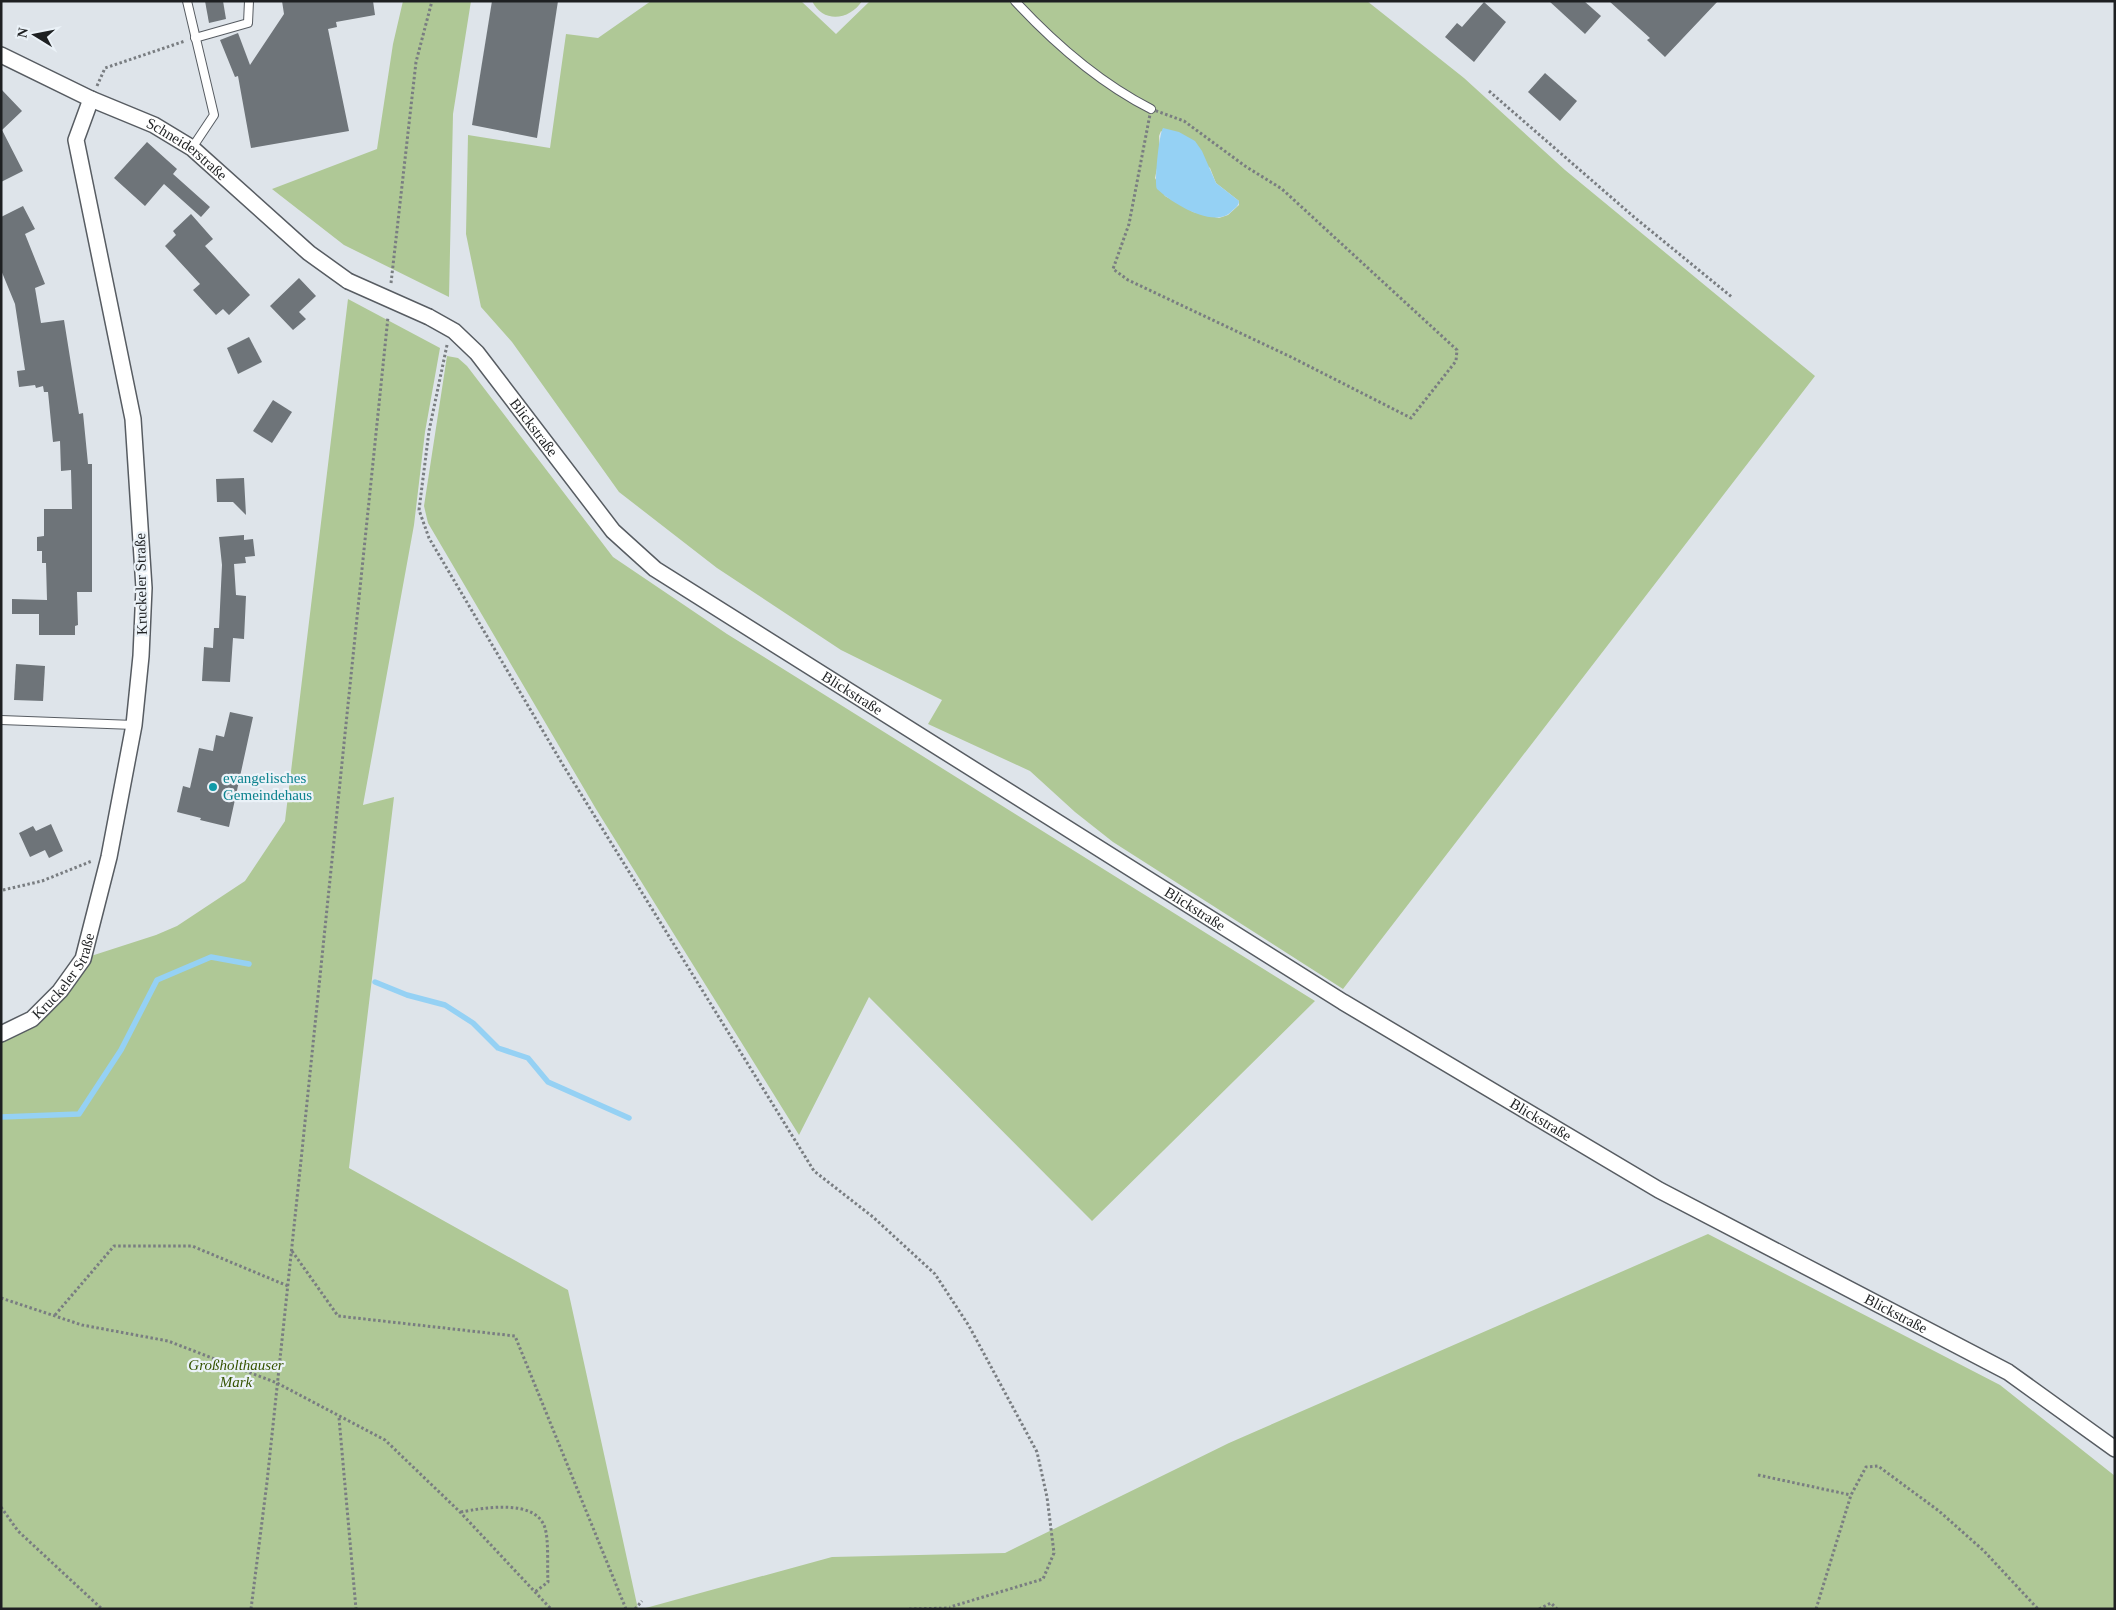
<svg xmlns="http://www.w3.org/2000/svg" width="2116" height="1610" font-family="Georgia,serif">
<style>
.green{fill:#afc896;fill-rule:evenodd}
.water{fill:#95d1f4}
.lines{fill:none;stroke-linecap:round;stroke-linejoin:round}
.stream{stroke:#95d1f4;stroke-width:5.5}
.building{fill:#6e7479}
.service-casing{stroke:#575c62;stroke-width:10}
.minor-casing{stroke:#575c62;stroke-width:18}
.path{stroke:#797d81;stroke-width:3;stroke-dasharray:2.5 2.5;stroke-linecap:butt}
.service{stroke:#fff;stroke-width:8}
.minor{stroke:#fff;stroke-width:15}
.minor-bridge-casing{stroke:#575c62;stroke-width:18;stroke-linecap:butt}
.minor-bridge{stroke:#fff;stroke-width:15}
.culture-dot{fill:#0f9aa8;stroke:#ebf2f8;stroke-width:2}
.labels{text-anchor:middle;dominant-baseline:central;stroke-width:4.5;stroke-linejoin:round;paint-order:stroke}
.street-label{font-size:15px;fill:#1e2022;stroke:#ebf2f8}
.culture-label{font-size:15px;fill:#0d838f;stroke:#ebf2f8;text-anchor:start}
.park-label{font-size:15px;font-style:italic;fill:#355300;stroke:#ebf2f8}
</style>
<rect width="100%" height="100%" fill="#dee4ea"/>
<!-- green -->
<g class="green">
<path d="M403,1h68l-18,113 -4,183 -105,-52 -72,-56 105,-40 16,-105z"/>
<path d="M651,1h150l35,33 34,-33h497l97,77 101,92 250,206 -472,613 -230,-147 -38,-30 -45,-41 -102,-47 14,-24 -101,-50 -124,-82 -98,-76 -107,-150 -31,-35 -15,-73 2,-99 82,13 16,-114 32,4zM1161,131l49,37 6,15 23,18v4l-11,10 -9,3 -26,-6 -28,-16 -10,-18 5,-24 -1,-18z"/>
<path d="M812,1h50c-12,19 -39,23 -50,0z"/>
<path d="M348,299l92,49 -15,84 -11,93 -51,280 31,-8 -45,371 219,122 70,319h-637v-570l90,-83 65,-21 21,-9 68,-45 40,-60z"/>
<path d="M447,356l11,2 9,8 146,191 114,77 588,367 -223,220 -223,-224 -70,138 -203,-326 -168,-286 -4,-17z"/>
<path d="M1708,1234l292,151 115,91v133h-1473l190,-52 173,-4 224,-110z"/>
</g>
<!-- water -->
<path class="water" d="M1163,128l16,4 16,9 7,10 14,32 23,18c0,5 -4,7 -8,11 -18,17 -59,-9 -74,-23 -3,-6 2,-55 6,-61z"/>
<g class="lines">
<!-- stream -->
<g class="stream">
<path d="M375,982l32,13 38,10 28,18 25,25 30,10 20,24 81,36"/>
<path d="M1,1117l78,-3 42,-64 36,-70 54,-23 38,7"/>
</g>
</g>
<!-- building -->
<g class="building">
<path d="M205,1h18l3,18 -17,4z"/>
<path d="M282,1h91l2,14 -39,7 1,5 -9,2 21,102 -98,17 -13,-72 -3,1 -15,-37 18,-7 12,32 34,-51z"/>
<path d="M492,1h66l-21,137 -65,-13z"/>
<path d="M1549,1h35l17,15 -16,18z"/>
<path d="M1609,1h109l-53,56 -18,-17 3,-2z"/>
<path d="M1484,2l22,20 -32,40 -29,-25 12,-14 5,4z"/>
<path d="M1545,73l32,28 -17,20 -32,-29z"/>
<path d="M1,89l21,22 -20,19 21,41 -22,11z"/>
<path d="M147,142l30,27 -4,5 37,33 -9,10 -37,-33 -19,22 -31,-28z"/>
<path d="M23,206l12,23 -10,5 20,50 -10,4 6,35 23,-3 15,94 4,-1 5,51h4v128h-15l1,33 -3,1v9h-36v-21h-27v-15l35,1 -1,-37h-4v-12h-5v-14l7,-1v-27h28l-1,-39 -10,1 -1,-30 -7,1 -5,-50h-4l-1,-6 -7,2 -1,-3 -16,2 -2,-16 8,-1 -10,-66 -14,-34v-53z"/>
<path d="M191,214l22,25 -8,7 45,49 -21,20 -6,-6 -7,6 -23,-25 7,-6 -35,-38 11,-11 -3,-4z"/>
<path d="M299,278l17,18 -17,16 7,7 -13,11 -23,-24z"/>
<path d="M249,337l13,25 -24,12 -11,-26z"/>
<path d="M273,400l19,12 -20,31 -19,-12z"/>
<path d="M244,478l2,37 -13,-13h-16l-1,-23z"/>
<path d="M244,535v5l9,-1 2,17 -10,1 1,6 -12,1 2,31 10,1 -2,43 -11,-1 -3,44 -28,-1 2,-34 9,1 1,-20h5l3,-63 -3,-28z"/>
<path d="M16,664l29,2 -2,35 -29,-1z"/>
<path d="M230,712l23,5 -24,110 -29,-7 1,-2 -24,-6 6,-26 7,2 9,-40 14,3 3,-16 8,2z"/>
<path d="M51,824l12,27 -14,7 -4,-8 -15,7 -11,-24 14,-7 3,5z"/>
</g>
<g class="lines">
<!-- service casing -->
<g class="service-casing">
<g id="service">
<path d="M187,1l27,114 -22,33"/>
<path d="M1015,1c39,42 85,82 136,108"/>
<path d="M195,38l53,-15 1,-22"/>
<path d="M1,720l133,5"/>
</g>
</g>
<!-- minor casing -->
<g class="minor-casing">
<g id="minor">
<path id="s1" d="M1,55l90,44 63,26 38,23 117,105 39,28"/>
<path id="s2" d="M429,317l25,14 23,22 136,178 42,38 688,433 316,188 349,182 107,77"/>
<path id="s3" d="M1,1034l31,-15 28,-28 23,-32 26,-102 25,-132 7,-69 3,-68 -11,-169 -57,-279 15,-41"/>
</g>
</g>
<!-- path -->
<g class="path">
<path d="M97,86l8,-18 80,-27"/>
<path d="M1489,91l145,126 99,81"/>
<path d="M1151,109l33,12 61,45 37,23 175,161 -1,11 -45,57 -120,-61 -163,-77 -15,-11 16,-45z"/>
<path d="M391,283l25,-221 16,-61"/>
<path d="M447,345l-18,86 -10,79 10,28 134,227 251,406 59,46 62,57 34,52 68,126 10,45 7,56 -11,26 -93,28"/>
<path d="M3,890l39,-9 50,-20"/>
<path d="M292,1251l46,65 177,20 111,273"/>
<path d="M1,1298l81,27 86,16 109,42 108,57 75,72 91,97"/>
<path d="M55,1315l59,-69h78l96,40"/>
<path d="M339,1418l17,191"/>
<path d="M1758,1475l93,20"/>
<path d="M1,1507l17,24 84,78"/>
<path d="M461,1512c22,-4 75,-14 84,16 4,13 2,39 3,54l-13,10"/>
<path d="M251,1609l16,-127 35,-331 86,-834"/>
<path d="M635,1609l7,-8"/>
<path d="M909,1609l41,-1"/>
<path d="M1539,1609l12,-6 6,6"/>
<path d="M1816,1609l35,-114 15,-28 12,-1 61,45 45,40 54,58"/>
</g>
<!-- service -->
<use href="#service" class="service"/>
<!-- minor -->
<use href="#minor" class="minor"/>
<!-- minor-bridge casing -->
<g class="minor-bridge-casing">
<path id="minor-bridge" d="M348,281l81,36"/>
</g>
<!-- minor-bridge -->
<use href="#minor-bridge" class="minor-bridge"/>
</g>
<!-- markers -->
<circle class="culture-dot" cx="213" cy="787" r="5"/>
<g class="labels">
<!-- street labels -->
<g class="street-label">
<text stroke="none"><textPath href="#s1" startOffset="209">Schneiderstraße</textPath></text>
<text stroke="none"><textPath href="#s2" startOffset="154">Blickstraße</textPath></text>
<text transform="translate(141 584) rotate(-91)">Kruckeler Straße</text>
<text stroke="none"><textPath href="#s2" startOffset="574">Blickstraße</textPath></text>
<text stroke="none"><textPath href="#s2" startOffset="979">Blickstraße</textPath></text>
<text stroke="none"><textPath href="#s3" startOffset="89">Kruckeler Straße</textPath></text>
<text stroke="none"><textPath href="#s2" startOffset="1384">Blickstraße</textPath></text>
<text stroke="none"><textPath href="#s2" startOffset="1789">Blickstraße</textPath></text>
</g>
<!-- culture labels -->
<g class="culture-label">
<text x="223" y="778">evangelisches<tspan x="223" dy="17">Gemeindehaus</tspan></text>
</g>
<!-- park labels -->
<g class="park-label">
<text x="236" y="1365">Großholthauser<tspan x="236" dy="17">Mark</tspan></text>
</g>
</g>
<!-- border -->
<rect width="2116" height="1610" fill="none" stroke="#1e2022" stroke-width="5"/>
<!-- north arrow -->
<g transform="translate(35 35) rotate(280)" stroke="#ebf2f8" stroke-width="4" paint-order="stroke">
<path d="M0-4L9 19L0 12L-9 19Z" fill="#1e2022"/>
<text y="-8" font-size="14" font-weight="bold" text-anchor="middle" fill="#1e2022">N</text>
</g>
</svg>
